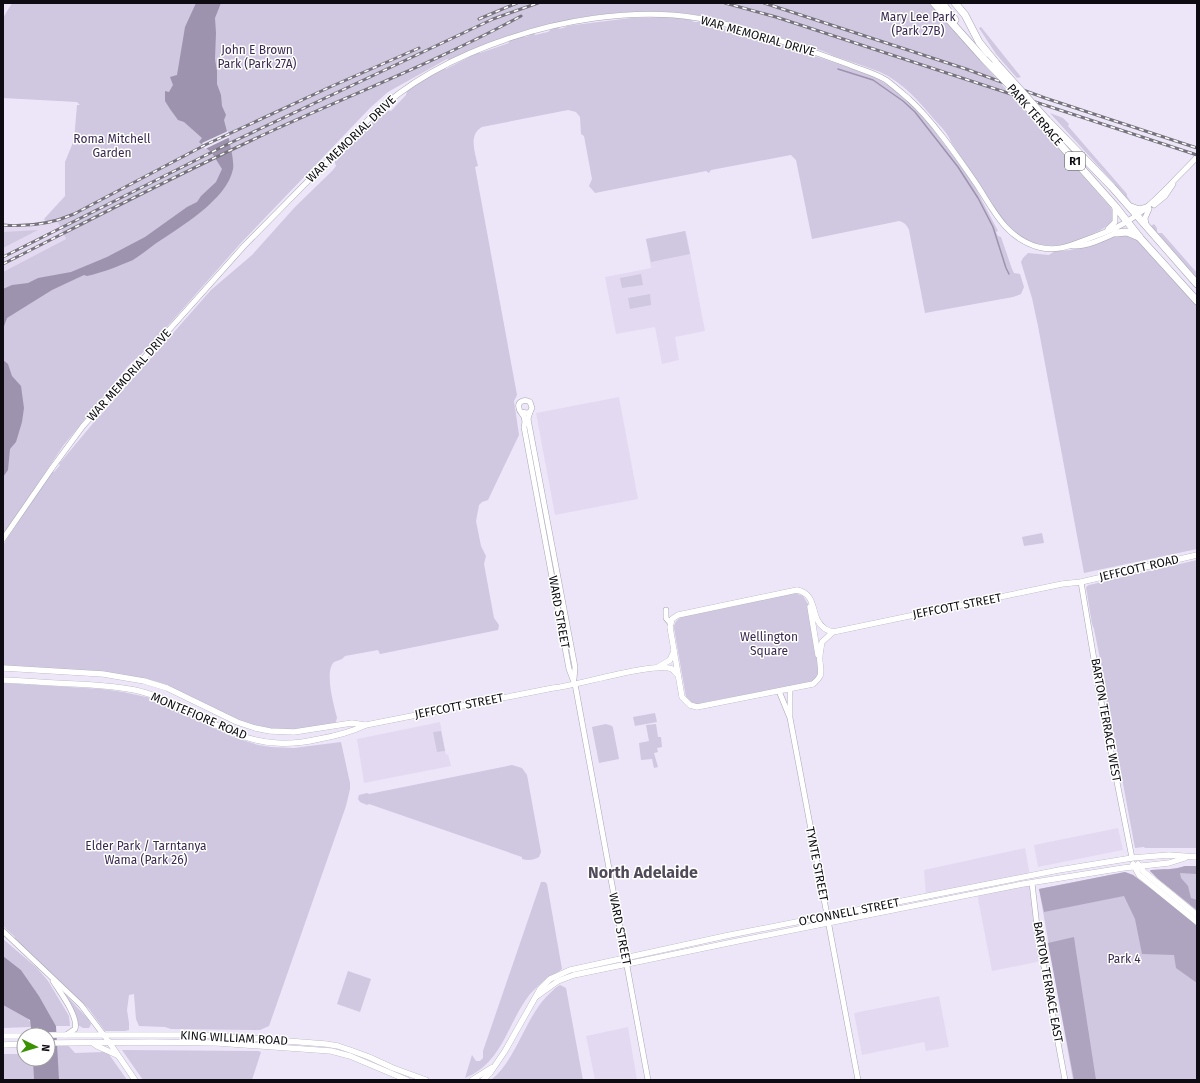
<svg xmlns="http://www.w3.org/2000/svg" width="1200" height="1083" font-family="'Fira Sans',sans-serif">
<style>
.built{fill:#e3daf2}
.green{fill:#d0c7e0}
.forest{fill:#aea4bf}
.water{fill:#9d93ae}
.pier{fill:#ede6f8}
.lines{fill:none;stroke-linecap:round;stroke-linejoin:round}
.stream{stroke:#9d93ae;stroke-width:1.5}
.tertiary-casing{stroke:#aaa4b4;stroke-width:6}
.secondary-casing{stroke:#aaa4b4;stroke-width:6}
.trunk-casing{stroke:#aaa4b4;stroke-width:8}
.tertiary{stroke:#fff;stroke-width:5}
.secondary{stroke:#fff;stroke-width:5.5}
.trunk{stroke:#fff;stroke-width:7}
.rail-casing{stroke:#77737e;stroke-width:3}
.rail{stroke:#fff;stroke-width:1.5;stroke-dasharray:4.5;stroke-linecap:butt}
.trunk-bridge-casing{stroke:#aaa4b4;stroke-width:8;stroke-linecap:butt}
.trunk-bridge{stroke:#fff;stroke-width:7}
.labels{text-anchor:middle;dominant-baseline:central;stroke-width:3;stroke-linejoin:round;paint-order:stroke}
.shield{fill:#fff;stroke:#565559;stroke-width:1}
.shield-label{font-size:11px;font-weight:bold;fill:#0e0c12}
.park-label{font-size:12px;fill:#392850;stroke:#fff}
.street-label{font-size:12px;fill:#0e0c12;stroke:#fff}
.district-label{font-size:16px;font-weight:bold;fill:#504a59;stroke:#fff}
</style>
<rect width="100%" height="100%" fill="#ede6f8"/>
<!-- built -->
<g class="built">
<path d="M55,216l11,23 -63,33v-49l17,2 23,-3z"/>
<path d="M686,231l19,100 -30,6 4,23 -17,4 -7,-37 -39,7 -11,-57 46,-9 -5,-29z"/>
<path d="M619,397l19,102 -83,16 -19,-102z"/>
<path d="M440,722l6,33 2,-1 3,12 -87,17 -7,-44z"/>
<path d="M1118,828l5,22 -85,17 -4,-22z"/>
<path d="M1025,848l5,28 -104,21 -2,-27z"/>
<path d="M1032,883l10,74 -5,5 -45,9 -15,-77z"/>
<path d="M939,996l10,51 -23,4 -2,-9 -62,13 -8,-42z"/>
<path d="M628,1027l9,53h-42l-9,-44z"/>
</g>
<!-- green -->
<g class="green">
<path d="M12,3h917l84,94 98,111 3,5v6c-9,11 -20,14 -33,20 -30,14 -59,5 -79,-20 -6,-7 -9,-16 -15,-24 -12,-17 -24,-35 -36,-53 -3,-9 -12,-17 -18,-24 -15,-18 -31,-36 -53,-46 -15,-6 -31,-11 -46,-16 -6,-3 -13,-6 -20,-8 -7,-2 -15,-4 -23,-7 -34,-12 -71,-24 -108,-28 -78,-8 -163,13 -234,47l-2,-1 -59,33 -18,16 -130,136 -90,102 -22,20 -65,80 -60,89v-263l63,-33 -10,-21 -10,4 -2,-3 21,-23v-34l9,-22 3,-35h3l-3,-3 -74,-4v-80z"/>
<path d="M674,17l17,3 3,2h9l7,3 6,-1 2,3 28,7 45,14 59,20 25,9 19,12 17,15 17,19 26,34 20,28 24,46 -2,1 2,4 3,1 11,32 2,4 6,1 4,13 -3,7 -8,3 -88,16 -16,-83c-2,-5 -5,-8 -10,-9l-87,18 -16,-79 -5,-5 -80,15 -2,3 -3,-2 -111,22 -6,-7 3,-7 -8,-43 -3,-2 -1,-17 -4,-5 -8,-2 -86,17c-14,8 -7,25 -4,39l-3,1 42,228 -3,6 5,34 -31,65 -6,2 -3,3 -3,16 5,25 5,10 -2,8 10,54 5,7 -1,5 -118,24 -2,-4 -33,6 -3,3 -8,3c-10,10 0,43 3,56l-2,6 -52,7 -26,-3 -92,-42 -14,-5 -148,-16v-120l49,-74 2,1 6,-7 -1,-1 41,-49v1l111,-126 41,-35 43,-48 37,-36 4,-5 -1,-3v-5c10,-6 27,-22 32,-33l4,-1c6,-9 8,-14 20,-13l15,-16 2,-8 34,-21 4,3 33,-17 1,1 29,-10 -1,-2 9,-5 9,1 8,-4 1,2 13,-3 7,-6h5l-1,3 7,-2v-1l65,-8z"/>
<path d="M981,27l40,50 -4,1 -21,-24 -17,-26z"/>
<path d="M1050,113l13,5 6,6 -1,2 59,68v2l5,7z"/>
<path d="M1154,224l3,4v3l1,2h4l35,40v5l-46,-52z"/>
<path d="M38,230l-35,18v-16z"/>
<path d="M685,231l5,23 -39,8 -5,-23z"/>
<path d="M1120,234h7l12,6 58,64v245l-113,24 -46,-247 -6,-28 -11,-36 2,-4 5,-5 21,2 6,-4 16,-1z"/>
<path d="M641,274l2,11 -21,3 -2,-10z"/>
<path d="M650,294l1,11 -21,4 -2,-11z"/>
<path d="M1042,533l2,10 -20,3 -2,-9z"/>
<path d="M1197,560v288h-52l-1,-1 -9,1 -27,-145 -2,-3 1,-7 -13,-64 -2,-5 -6,-37 3,-2z"/>
<path d="M795,593l8,3 5,8 12,63v6l-6,9 -108,20c-8,5 -15,2 -20,-5l-12,-69c0,-5 3,-8 7,-11z"/>
<path d="M3,683l99,6 21,3 28,6 82,39 25,8 13,2 23,1 47,-6 9,41v6l-4,17 -77,220 -9,4 -89,-1 -6,-2 -26,-1 -3,-7 -2,-25 -5,1 -2,15 2,13v7l-4,1h-20l-16,-22 -75,-70 1,-2 -12,-11z"/>
<path d="M655,713l2,9 -22,4 -2,-9z"/>
<path d="M606,724l6,2 1,2 6,31 -20,4 -7,-36z"/>
<path d="M656,724l2,13h3l1,10 -5,1 1,4 -4,1 4,14 -4,1 -2,-9 -11,1 -2,-17 10,-2 -3,-16z"/>
<path d="M441,731l4,20 -8,1 -4,-20z"/>
<path d="M512,765l10,3 5,7 14,77 -2,5c-5,3 -11,4 -17,2v-2l-153,-53 -2,1 -7,-3 -2,-3 1,-4 8,-2 2,1z"/>
<path d="M1185,866h12v46l-47,-41 1,-1c11,-1 23,0 34,-4z"/>
<path d="M1125,872l8,3 64,48v157h-124l-34,-191z"/>
<path d="M541,882h4l2,2 15,85c-4,4 -9,5 -13,8 -7,5 -13,11 -19,17 -23,29 -27,69 -65,84l7,-23 4,6h4l3,-3v-7z"/>
<path d="M3,939l34,29 11,13 21,35 1,10h-14l-17,-30 -18,-26 -18,-14z"/>
<path d="M348,971l23,8 -11,33 -23,-8z"/>
<path d="M560,985l6,3 17,92h-92c25,-20 33,-59 55,-83 5,-4 8,-9 14,-12z"/>
<path d="M62,991l26,28 3,5 -2,4h-6l-5,-3 -1,-7 -16,-26z"/>
<path d="M3,1005l25,14 3,4v4l-28,1z"/>
<path d="M48,1043h18l9,10 29,-1 4,1 19,27h-124v-26h14l5,-10h2v15h24z"/>
<path d="M122,1050l136,1 3,1 -9,28h-109z"/>
</g>
<!-- forest -->
<g class="forest">
<path d="M1185,866h12v10l-1,-2 -16,-1 1,5 7,8 3,12 6,2v10l-39,-31 -8,-8 1,-1c11,-1 23,0 34,-4z"/>
<path d="M1125,872l8,3 55,41 9,11v56l-21,-15 -2,-13 -32,-1 -7,-35 -11,-23 -80,16 -5,-23z"/>
<path d="M1074,937l2,14 20,129h-22l-26,-137z"/>
</g>
<!-- water -->
<g class="water">
<path d="M196,3h25l-6,15 1,15 -1,26 2,12v13l4,11 1,11 4,9 -2,5c3,12 11,39 9,49 -6,31 -53,58 -78,75 -7,5 -14,11 -22,16 -14,6 -32,13 -46,16l-3,-1 -32,15 -45,28 -4,11v-40l9,-4 16,-2 10,-5 33,-6 36,-15 38,-20 42,-30 10,-5 4,-6 15,-14 6,-13 -10,-16 -13,-11 3,-4 -18,-16 -6,-2 -8,-11 -5,-8v-10l4,1 4,-7 -3,-8 7,-2 8,-48z"/>
<path d="M3,360l5,4 4,12 9,10 3,22 -2,14 -6,20 -6,7 -2,21 -5,7z"/>
<path d="M3,956l18,14 18,26 17,30 3,54h-25l-1,-21h15v-24h-16l-2,-15 -27,-15z"/>
</g>
<!-- pier -->
<path class="pier" d="M228,131l2,6 -25,12 -3,-6z"/>
<g class="lines">
<!-- stream -->
<path class="stream" d="M838,69l35,11 30,21 12,11 43,55 20,31 15,29 13,41 3,6"/>
<!-- tertiary casing -->
<g class="tertiary-casing">
<g id="tertiary">
<path d="M1154,205l11,-9 8,-12"/>
<path d="M1146,225l-1,-7 4,-9"/>
<path d="M1108,229l7,-7v-15"/>
<path d="M1073,246c13,1 32,-8 45,-14"/>
<path d="M521,412l6,1 3,-1 2,-4 -2,-6c-5,-3 -13,-1 -11,6 0,4 4,6 5,9 1,3 1,7 0,10l45,242 5,13"/>
<path d="M530,412l-2,7 43,227 4,21 -1,12"/>
<path d="M3,539l49,-71 31,-42 161,-180 127,-129c72,-69 202,-109 302,-102 43,3 86,19 127,32 17,6 33,12 50,18 12,5 25,8 36,15 8,6 16,13 23,19 23,21 46,54 64,80 19,27 30,58 65,68 19,5 31,-1 47,-7 13,-5 25,-9 36,-15 19,-10 34,-25 49,-40 9,-10 18,-18 27,-28"/>
<path d="M1081,582l20,119 31,157"/>
<path d="M666,610v8l5,6"/>
<path d="M575,684l73,396"/>
<path d="M779,691l11,27 68,362"/>
<path d="M790,716v-27"/>
<path d="M1032,883l6,52 27,145"/>
<path d="M3,931l78,74 28,37"/>
<path d="M53,981c7,11 26,36 22,48l-9,6"/>
</g>
</g>
<!-- secondary casing -->
<g class="secondary-casing">
<g id="secondary">
<path d="M810,607l8,48"/>
<path d="M833,632c-3,-1 -7,-2 -9,-4 -15,-11 -5,-33 -27,-38l-119,25 -6,4 -2,8 12,70 8,8 7,2 116,-23c10,-9 8,-10 7,-22 -1,-6 1,-14 2,-20l11,-10 229,-48 19,-2 116,-27"/>
<path d="M658,667l12,-7 4,-9"/>
<path d="M3,668l100,6 41,7 23,7 70,34 18,6 15,3 24,1 58,-9 13,2"/>
<path d="M3,680c24,1 48,3 73,4 21,1 42,2 63,7 48,12 88,50 138,52 14,1 29,-1 42,-4 17,-3 32,-7 47,-14l187,-37c22,-2 105,-27 119,-19 2,1 4,5 6,6"/>
<path d="M1133,864l6,11 58,47"/>
<path d="M1138,864l6,8 53,43"/>
<path d="M537,996l21,-15 16,-6 159,-33 290,-58 100,-16 46,-5 16,-5"/>
<path d="M34,1035h168l59,4 65,5 12,2 12,4 19,7 24,11 33,12"/>
<path d="M3,1036h21"/>
<path d="M109,1042l26,38"/>
<path d="M48,1043l104,-1 66,1 113,8 19,5 57,24"/>
<path d="M93,1043l4,3 20,9"/>
<path d="M3,1045l21,-1"/>
<path d="M472,1080l19,-12"/>
<path d="M483,1080l7,-7 15,-22 35,-62 10,-10 20,-9 155,-34 334,-66 73,-12 37,-3 28,2"/>
</g>
</g>
<!-- trunk casing -->
<g class="trunk-casing">
<g id="trunk">
<path d="M934,3l50,56"/>
<path d="M943,3l2,4 10,13"/>
<path d="M955,3l10,12 14,27 17,21"/>
<path d="M1035,116l80,90 25,32 57,63"/>
<path d="M1047,120l65,67 85,97"/>
<path d="M1131,207l8,3 8,-2"/>
<path d="M1116,233l11,-1 12,5"/>
</g>
</g>
<!-- tertiary -->
<use href="#tertiary" class="tertiary"/>
<!-- secondary -->
<use href="#secondary" class="secondary"/>
<!-- trunk -->
<use href="#trunk" class="trunk"/>
<!-- rail casing -->
<g class="rail-casing">
<g id="rail">
<path d="M725,3l51,14 421,138"/>
<path d="M764,3l202,66 79,29 152,50"/>
<path d="M479,19l38,-16"/>
<path d="M3,225c25,2 48,-1 71,-11l131,-69 125,-58 89,-39"/>
<path d="M3,257l227,-114 263,-124 45,-16"/>
<path d="M3,264c91,-46 181,-93 273,-135 82,-37 166,-70 245,-113"/>
</g>
</g>
<!-- rail -->
<use href="#rail" class="rail"/>
<!-- trunk-bridge casing -->
<g class="trunk-bridge-casing">
<g id="trunk-bridge">
<path d="M984,59l30,31 21,26"/>
<path d="M996,63l51,57"/>
</g>
</g>
<!-- trunk-bridge -->
<use href="#trunk-bridge" class="trunk-bridge"/>
</g>
<g class="labels">
<!-- shield labels -->
<rect class="shield" x="1065" y="152" width="20" height="18" rx="3"/>
<g class="shield-label">
<text x="1075" y="161">R1</text>
</g>
<!-- park labels -->
<g class="park-label">
<text x="918" y="17">Mary Lee Park<tspan x="918" dy="14">(Park 27B)</tspan></text>
<text x="257" y="50">John E Brown<tspan x="257" dy="14">Park (Park 27A)</tspan></text>
<text x="112" y="139">Roma Mitchell<tspan x="112" dy="14">Garden</tspan></text>
<text x="769" y="637">Wellington<tspan x="769" dy="14">Square</tspan></text>
<text x="146" y="846">Elder Park / Tarntanya<tspan x="146" dy="14">Wama (Park 26)</tspan></text>
<text x="1124" y="959">Park 4</text>
</g>
<!-- street labels -->
<g class="street-label">
<text transform="translate(758 36) rotate(16)">WAR MEMORIAL DRIVE</text>
<text transform="translate(1035 115) rotate(49)">PARK TERRACE</text>
<text transform="translate(351 139) rotate(-44)">WAR MEMORIAL DRIVE</text>
<text transform="translate(129 375) rotate(-48)">WAR MEMORIAL DRIVE</text>
<text transform="translate(1139 568) rotate(-13)">JEFFCOTT ROAD</text>
<text transform="translate(957 606) rotate(-11)">JEFFCOTT STREET</text>
<text transform="translate(559 612) rotate(80)">WARD STREET</text>
<text transform="translate(459 706) rotate(-11)">JEFFCOTT STREET</text>
<text transform="translate(199 716) rotate(23)">MONTEFIORE ROAD</text>
<text transform="translate(1106 720) rotate(80)">BARTON TERRACE WEST</text>
<text transform="translate(817 864) rotate(79)">TYNTE STREET</text>
<text transform="translate(849 912) rotate(-11)">O'CONNELL STREET</text>
<text transform="translate(620 929) rotate(79)">WARD STREET</text>
<text transform="translate(1048 982) rotate(80)">BARTON TERRACE EAST</text>
<text transform="translate(234 1038) rotate(3)">KING WILLIAM ROAD</text>
</g>
<!-- district labels -->
<g class="district-label">
<text x="643" y="872">North Adelaide</text>
</g>
</g>
<!-- border -->
<rect width="1200" height="1083" fill="none" stroke="#0e0c12" stroke-width="8"/>
<!-- north arrow -->
<g transform="translate(36 1047) rotate(95)"><circle r="19" fill="#ffffff" stroke="#9f9ea0"/>
<path d="M0-3L7 15L0 10L-7 15Z" fill="#3a9202"/>
<text y="-6" font-size="11" font-weight="bold" text-anchor="middle" fill="#0e0c12">N</text>
</g>
</svg>
